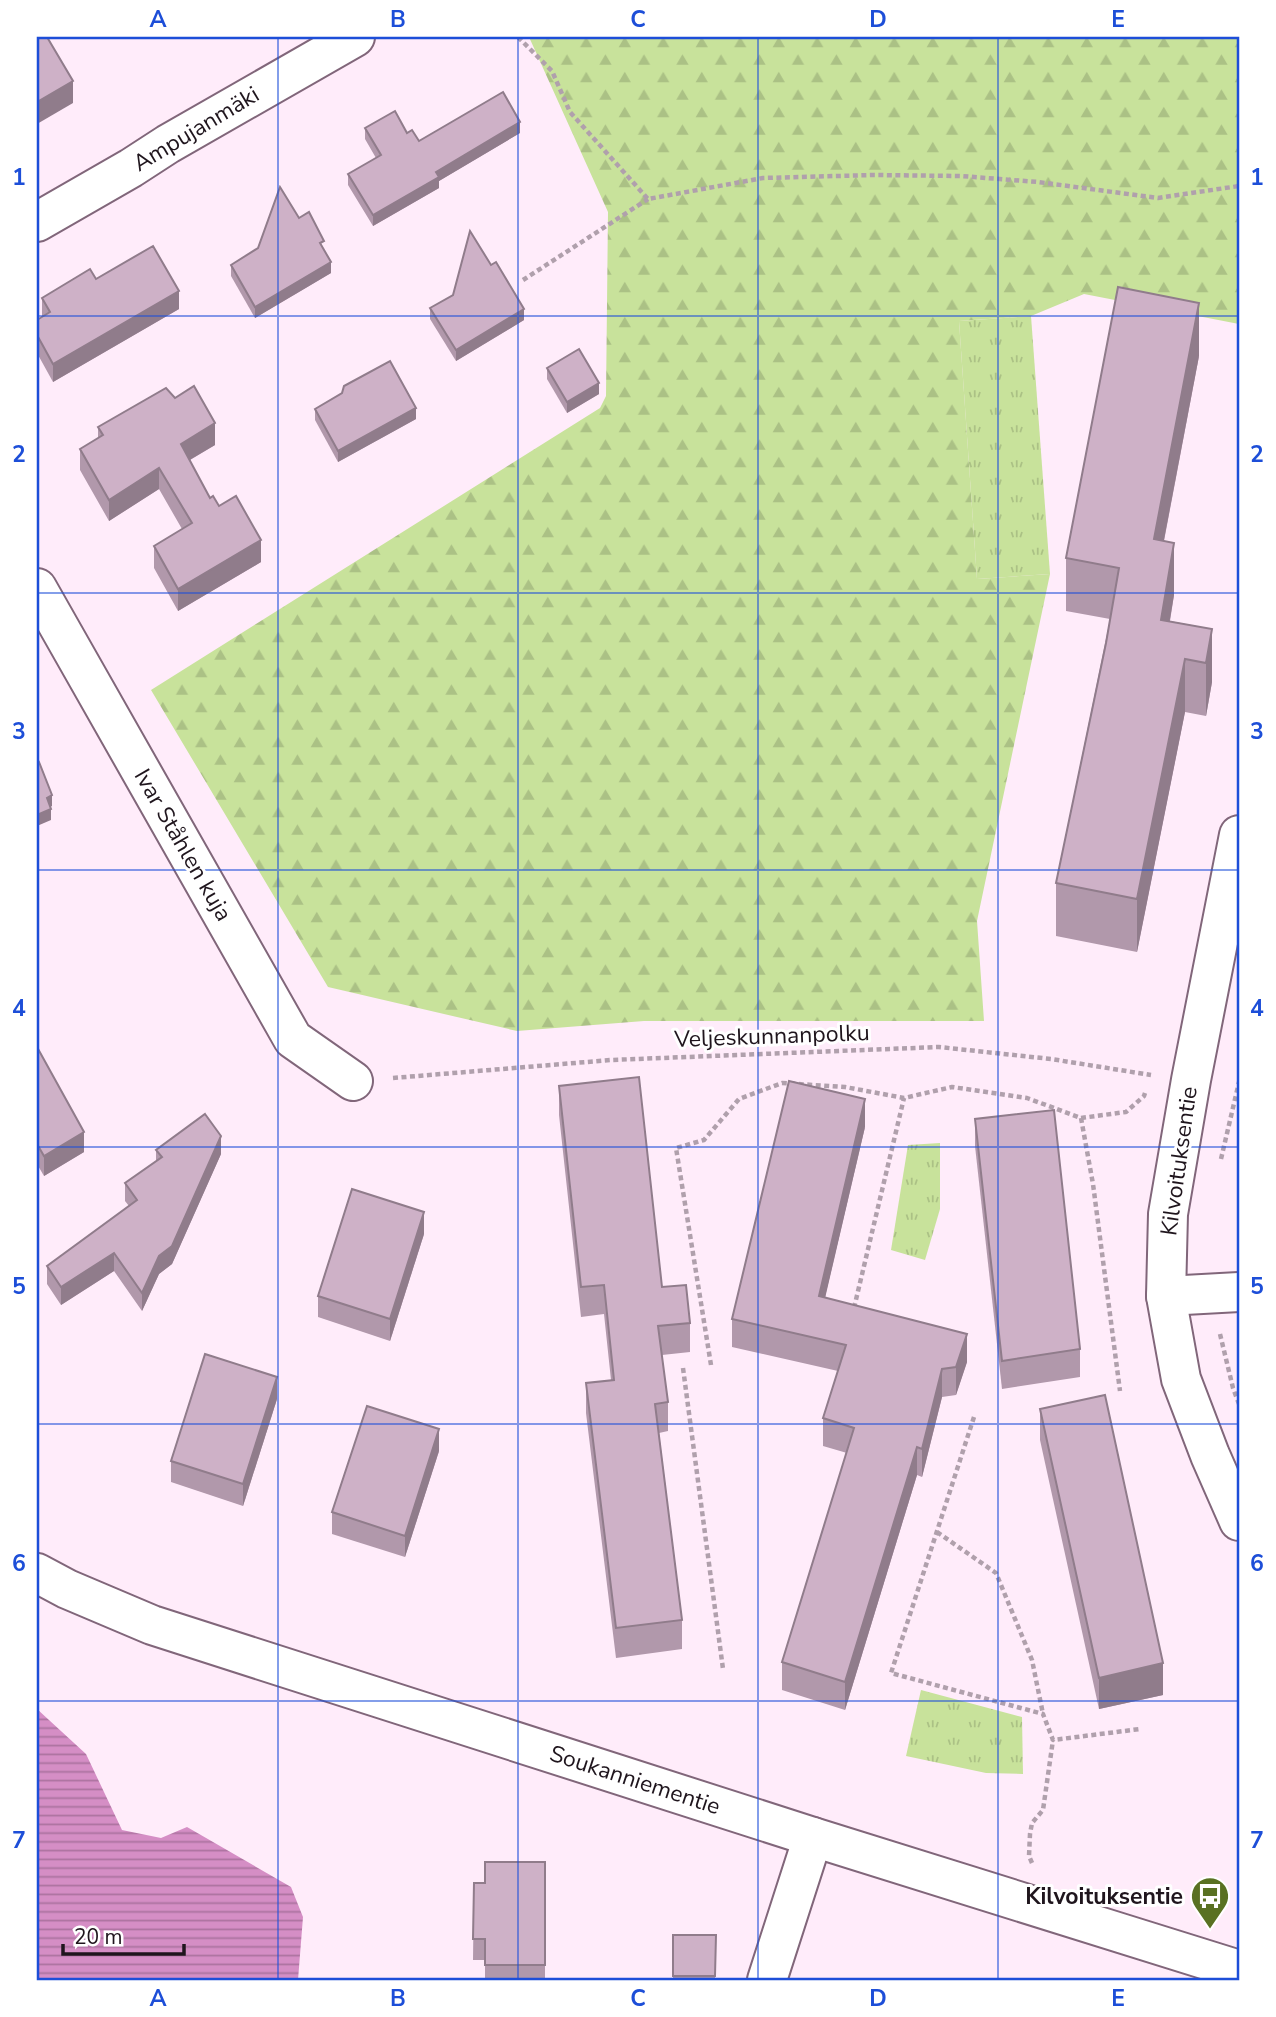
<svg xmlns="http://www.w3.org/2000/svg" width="1276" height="2017" font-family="'Nunito Sans',sans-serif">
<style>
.forest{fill:url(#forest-firs)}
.park{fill:url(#park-tufts)}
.water{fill:url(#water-rules)}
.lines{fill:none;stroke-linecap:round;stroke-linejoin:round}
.minor-casing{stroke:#81667a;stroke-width:42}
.path{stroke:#b0a0ac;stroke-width:4.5;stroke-dasharray:5 3.5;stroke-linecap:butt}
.minor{stroke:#fff;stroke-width:38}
.wall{fill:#b198ab}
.shaded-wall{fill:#907c8b}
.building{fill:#ceb1c7;stroke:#907c8b;stroke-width:2}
.grid{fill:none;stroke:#1d4ed8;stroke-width:2;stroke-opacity:0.55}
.labels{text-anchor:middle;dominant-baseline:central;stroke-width:6;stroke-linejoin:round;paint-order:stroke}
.street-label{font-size:23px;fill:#1f151d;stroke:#fff}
.poi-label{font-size:23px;font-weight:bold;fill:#1f151d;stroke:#fff;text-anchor:end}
.neatline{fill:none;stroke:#1d4ed8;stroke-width:2.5}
.grid-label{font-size:23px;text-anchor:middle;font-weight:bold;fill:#1d4ed8}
</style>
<defs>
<pattern id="forest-firs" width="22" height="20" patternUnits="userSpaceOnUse" patternTransform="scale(1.75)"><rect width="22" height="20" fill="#c8e29b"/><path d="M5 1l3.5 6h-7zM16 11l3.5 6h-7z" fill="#abc185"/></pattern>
<pattern id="park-tufts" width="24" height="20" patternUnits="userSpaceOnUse" patternTransform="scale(1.75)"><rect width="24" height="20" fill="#c8e29b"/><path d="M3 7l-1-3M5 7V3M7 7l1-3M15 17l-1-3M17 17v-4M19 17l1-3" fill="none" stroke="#abc185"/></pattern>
<pattern id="water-rules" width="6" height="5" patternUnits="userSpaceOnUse" patternTransform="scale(1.75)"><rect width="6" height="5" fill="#d58ec5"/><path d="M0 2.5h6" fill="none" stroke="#ac739f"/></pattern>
</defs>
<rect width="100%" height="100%" fill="#ffecfa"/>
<!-- forest -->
<path class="forest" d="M529,37h710v287l-155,-30 -53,22 -72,5 18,258 73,-5 -73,347 7,100h-340l-127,10 -189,-44 -177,-297 449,-282 6,-12 2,-184z"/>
<!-- park -->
<g class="park">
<path d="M1031,316l19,258 -73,5 -18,-258z"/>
<path d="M940,1143v66l-15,51 -34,-10 17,-105z"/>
<path d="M921,1690l101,27 1,57 -37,-1 -80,-17z"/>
</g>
<!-- water -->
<path class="water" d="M37,1709l49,45 36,76 39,8 26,-11 104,60 12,30 -5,63h-261z"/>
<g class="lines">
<!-- minor casing -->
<g class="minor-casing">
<g id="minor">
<path d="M37,222l94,-54 37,-24 187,-107"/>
<path d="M37,588l256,451 60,42"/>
<path d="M1239,835l-48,245 -23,134 -2,82 15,83 29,76 29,66"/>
<path d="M1166,1296l73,-4"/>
<path d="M37,1573l30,16 85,36 661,212 426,133"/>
<path d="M767,1980l46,-143"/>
</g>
</g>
<!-- path -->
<g class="path">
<path d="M518,37l34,34 18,41 78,87 115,-21 110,-3 88,1 77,6 120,16 81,-12"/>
<path d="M523,280l125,-81"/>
<path d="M393,1078l218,-18 328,-13 112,12 100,16"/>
<path d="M1081,1118l45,-6 18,-16 1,-3"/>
<path d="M1221,1159l18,-77"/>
<path d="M854,1308l50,-210"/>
<path d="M1220,1334l13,54 6,16"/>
<path d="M711,1365l-35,-217 28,-8 35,-41 43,-16 63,4 59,11 48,-11 75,11 54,20 12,66 27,207"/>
<path d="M683,1368l40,301"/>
<path d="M974,1417l-83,256 152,41 10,26 87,-11"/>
<path d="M937,1532l59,41 36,87 11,54"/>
<path d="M1032,1863l-3,-7 1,-22 2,-11 11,-13 10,-70"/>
</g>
<!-- minor -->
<use href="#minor" class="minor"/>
</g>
<!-- wall -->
<g class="wall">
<path d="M365,128l42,5 12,8 101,-8 -81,48v7l-66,38 -25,-41v-11l28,-16 -11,-19z"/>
<path d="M258,248l66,2 7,23 -76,45 -24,-42v-11z"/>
<path d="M96,279l83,30 -126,73 -16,-29v-33l5,-3v-19z"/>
<path d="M430,308l94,12 -68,41 -26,-42z"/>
<path d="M1199,356l-35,185 10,54 -4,26 42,8v53l-6,34 -21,-4 -48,240 -81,-16v-53l54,-264 -44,-8v-53z"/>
<path d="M547,368l52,26 -32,19 -20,-34z"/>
<path d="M342,393l74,26 -78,43 -23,-42v-11z"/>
<path d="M98,427l117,18 -25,15 20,38 9,8 42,56 -83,49 -24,-43v-22l28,-17 -23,-40 -50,32 -29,-51v-21l18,-11z"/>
<path d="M37,1047l47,105 -40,24 -7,-12z"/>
<path d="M559,1086l103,201 28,36v29l-28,3 6,47v29l-9,2 23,187v29l-66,9 -30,-245v-30l25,-3 -7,-66 -23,3 -22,-202z"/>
<path d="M975,1119l105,230v28l-78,12 -27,-243z"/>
<path d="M865,1127l-40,170 142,65 -11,33 -14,2 -20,80 -5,-2 -72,235 -63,-20v-28l65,-209 -24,-7v-28l15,-47 -106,-24v-28z"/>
<path d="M156,1150l65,4 -49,110 -13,10 -17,37 -28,-40 -53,34 -14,-21v-18l82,-60 -4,-5v-18l31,-22z"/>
<path d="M424,1234l-34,107 -72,-24v-21z"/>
<path d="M277,1399l-34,107 -72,-24v-21z"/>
<path d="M1040,1409l123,286 -64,14 -59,-269z"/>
<path d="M439,1451l-34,106 -73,-23v-22z"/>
<path d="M545,1862v118h-60v-20h-12l1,-77h11z"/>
<path d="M673,1935h43l-1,45h-42z"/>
</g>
<!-- shaded-wall -->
<g class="shaded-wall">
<path d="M73,81v22l-36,21v-22z"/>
<path d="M520,122v11l-81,48v7l-66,38v-11l63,-43z"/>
<path d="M331,262v11l-76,45v-11z"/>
<path d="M179,291v18l-126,73v-18z"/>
<path d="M1199,303v53l-45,236v-53z"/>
<path d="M524,309v11l-68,41v-11z"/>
<path d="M599,383v11l-32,19v-11z"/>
<path d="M416,408v11l-78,43v-11z"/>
<path d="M215,423v22l-34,20v-21z"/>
<path d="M159,468v21l-50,32v-21z"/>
<path d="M261,540v22l-83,49v-22z"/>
<path d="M1174,543v52l-13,77v-52z"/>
<path d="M1212,629v53l-6,34v-53z"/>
<path d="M1185,659v53l-48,240v-53z"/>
<path d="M52,795v11l-5,3v-11z"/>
<path d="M51,809v11l-14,6v-11z"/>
<path d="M865,1099v28l-46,197v-28z"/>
<path d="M84,1132v20l-40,24v-20z"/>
<path d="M221,1136v18l-49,110 -13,10 -17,37v-18l17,-37z"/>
<path d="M424,1212v22l-34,107v-22z"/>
<path d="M114,1253v18l-53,34v-18z"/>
<path d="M967,1334v28l-11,33v-28z"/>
<path d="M942,1369v28l-20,80v-28z"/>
<path d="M277,1377v22l-34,107v-22z"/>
<path d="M439,1429v22l-34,106v-21z"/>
<path d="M917,1447v28l-72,235v-28z"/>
<path d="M1163,1663v32l-64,14v-31z"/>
</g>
<!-- building -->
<g class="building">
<path d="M37,37h10l26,44 -36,21z"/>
<path d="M503,92l17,30 -84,50 3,5 -66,38 -25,-41 33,-19 -16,-27 30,-17 12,22 5,-3 7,11z"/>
<path d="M280,187l19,31 10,-6 15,29 -4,2 11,19 -76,45 -24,-42 27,-17z"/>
<path d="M470,231l21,34 5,-3 28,47 -68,41 -26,-42 23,-13z"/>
<path d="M153,246l26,45 -126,73 -16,-29v-15l13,-8 -8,-14 48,-29 6,10z"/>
<path d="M1118,287l81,16 -45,236 20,4 -13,77 51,9 -6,34 -21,-4 -48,240 -81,-16 50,-240 13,-75 -53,-10z"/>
<path d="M579,349l20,34 -32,19 -20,-34z"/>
<path d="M390,361l26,47 -78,43 -23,-42 27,-16 2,-7z"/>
<path d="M194,386l21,37 -34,21 29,54 3,-2 6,10 17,-10 25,44 -83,49 -24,-43 38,-23 -33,-55 -50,32 -29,-51 23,-14 -5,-8 68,-39 9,10z"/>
<path d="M39,762l13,33 -5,3 4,11 -14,6v-52z"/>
<path d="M37,1047l47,85 -40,24 -7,-12z"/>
<path d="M639,1077l23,210 24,-2 4,38 -32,3 10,76 -13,2 27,216 -66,8 -30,-245 28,-3 -10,-95 -23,2 -22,-201z"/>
<path d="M789,1081l76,18 -46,197 148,38 -11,33 -14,2 -20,80 -5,-2 -72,235 -63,-20 72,-234 -31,-10 23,-73 -114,-26z"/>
<path d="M1054,1110l26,239 -78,12 -27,-242z"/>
<path d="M205,1114l16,22 -49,110 -13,10 -17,37 -28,-40 -53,34 -14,-21 90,-66 -12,-17 37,-26 -6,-7z"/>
<path d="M352,1189l72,23 -34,107 -72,-23z"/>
<path d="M205,1354l72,23 -34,107 -72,-23z"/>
<path d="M1105,1395l58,268 -64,15 -59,-269z"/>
<path d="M367,1406l72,23 -34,107 -73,-24z"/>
<path d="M485,1862h60v103h-60v-26h-12l1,-56h11z"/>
<path d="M673,1935h43l-1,41h-42z"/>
</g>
<!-- grid -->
<path class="grid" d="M278,37v1943M518,37v1943M758,37v1943M998,37v1943M37,316h1202M37,593h1202M37,870h1202M37,1147h1202M37,1424h1202M37,1701h1202"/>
<!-- icons -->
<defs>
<g id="bus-pin" transform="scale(2.0125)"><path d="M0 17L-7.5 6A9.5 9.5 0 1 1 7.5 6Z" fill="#597122" stroke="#fff"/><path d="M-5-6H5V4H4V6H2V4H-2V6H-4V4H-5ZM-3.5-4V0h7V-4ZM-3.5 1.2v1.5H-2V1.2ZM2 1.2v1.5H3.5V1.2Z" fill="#fff"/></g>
</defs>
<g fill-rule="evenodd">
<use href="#bus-pin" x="1210" y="1896"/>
</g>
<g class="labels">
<!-- street labels -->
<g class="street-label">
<text transform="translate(196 129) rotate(-31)">Ampujanmäki</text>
<text transform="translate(183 845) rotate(60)">Ivar Ståhlen kuja</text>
<text transform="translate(772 1036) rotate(-2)">Veljeskunnanpolku</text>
<text transform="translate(1179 1161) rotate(-82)">Kilvoituksentie</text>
<text transform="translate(635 1780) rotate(18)">Soukanniementie</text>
</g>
<!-- poi labels -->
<g class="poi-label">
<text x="1183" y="1896">Kilvoituksentie</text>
</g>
</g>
<!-- border -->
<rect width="1276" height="2017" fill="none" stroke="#ffffff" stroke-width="77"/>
<!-- scale -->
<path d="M63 1944v10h121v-10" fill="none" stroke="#1f151d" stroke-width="3.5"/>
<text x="74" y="1944" font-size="21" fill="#1f151d" stroke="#ffffff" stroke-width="5" paint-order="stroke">20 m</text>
<rect x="38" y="38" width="1200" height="1941" class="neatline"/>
<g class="grid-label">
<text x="158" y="27">A</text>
<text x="398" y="27">B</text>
<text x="638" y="27">C</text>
<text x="878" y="27">D</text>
<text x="1118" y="27">E</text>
<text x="19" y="185">1</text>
<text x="1257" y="185">1</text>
<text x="19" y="462">2</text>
<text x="1257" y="462">2</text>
<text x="19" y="739">3</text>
<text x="1257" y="739">3</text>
<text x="19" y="1016">4</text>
<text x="1257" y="1016">4</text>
<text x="19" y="1294">5</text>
<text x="1257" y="1294">5</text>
<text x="19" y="1571">6</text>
<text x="1257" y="1571">6</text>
<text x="19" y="1848">7</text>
<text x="1257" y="1848">7</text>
<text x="158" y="2006">A</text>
<text x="398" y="2006">B</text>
<text x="638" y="2006">C</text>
<text x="878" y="2006">D</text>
<text x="1118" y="2006">E</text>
</g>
</svg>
